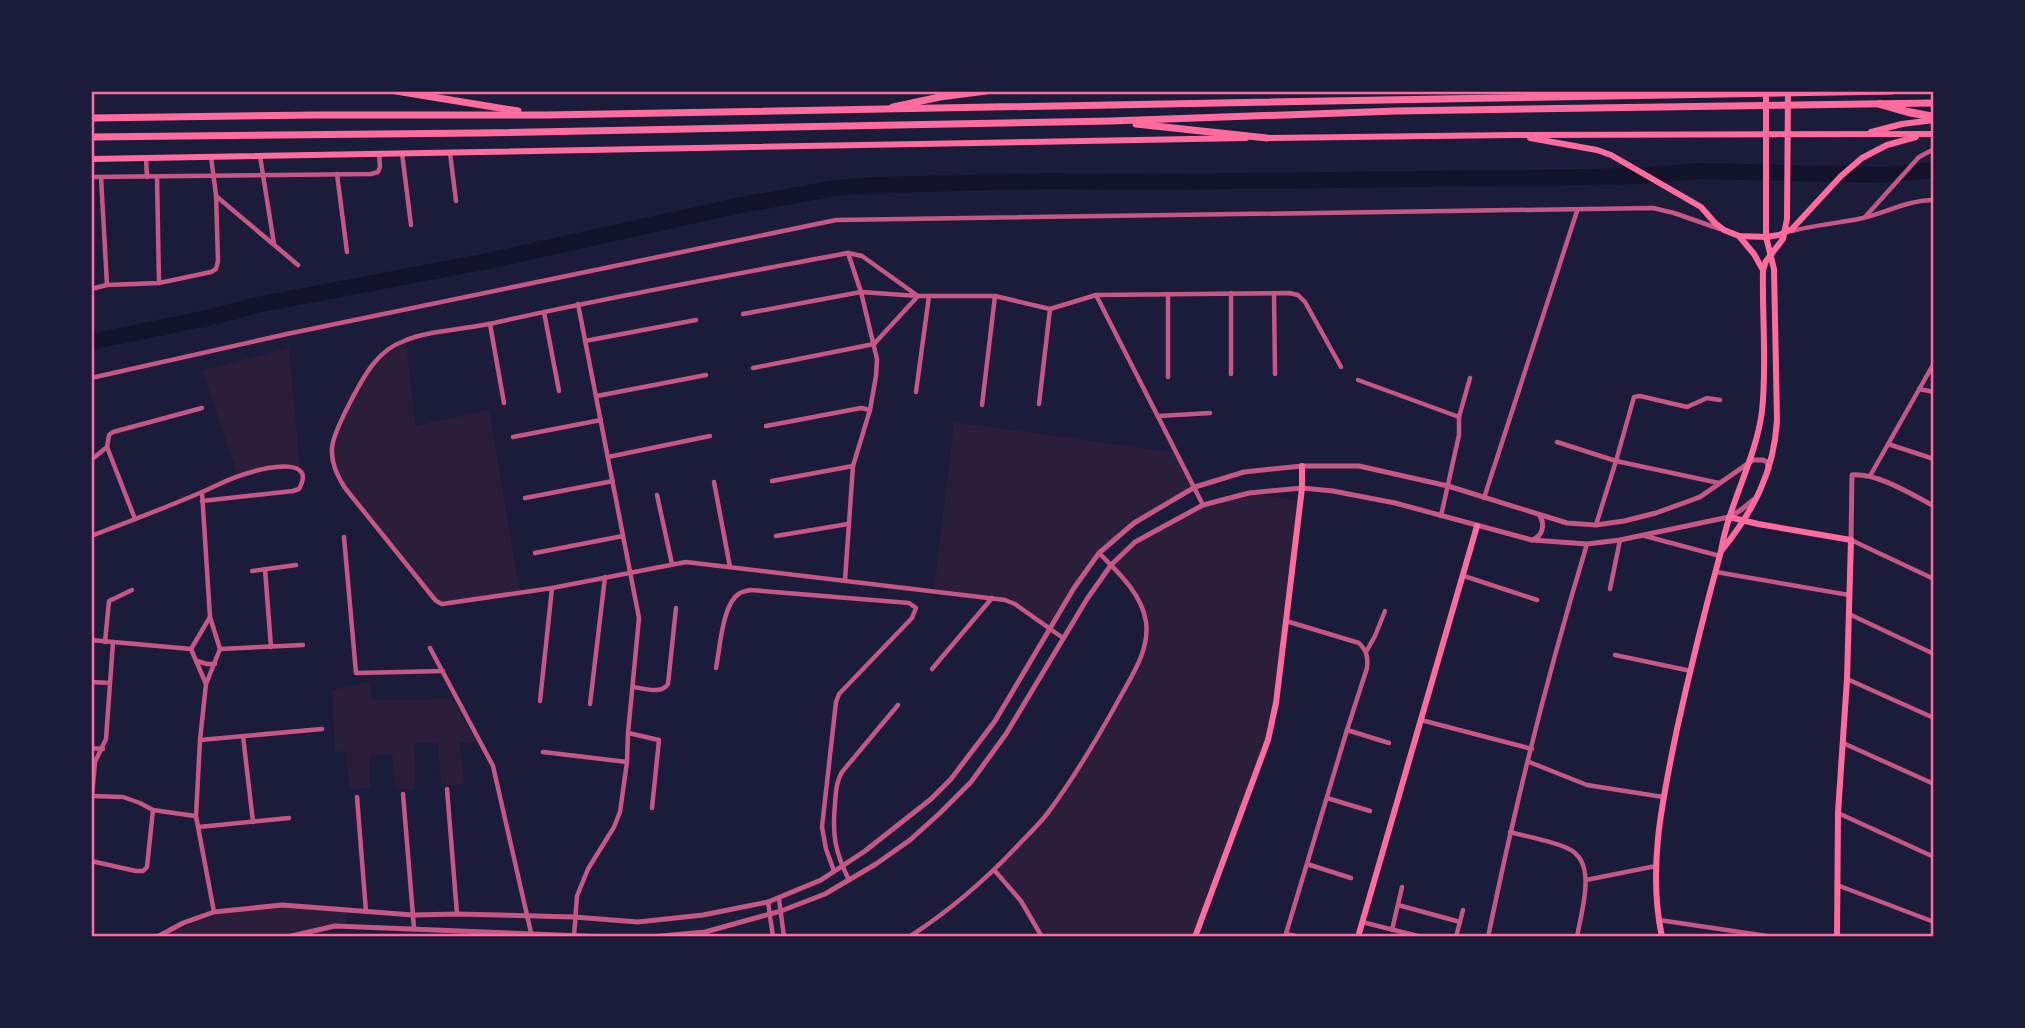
<svg xmlns="http://www.w3.org/2000/svg" width="2025" height="1028" font-family="'Archivo Narrow',sans-serif">
<style>
.green{fill:#2a1e3b}
.lines{fill:none;stroke-linecap:round;stroke-linejoin:round}
.river{stroke:#12122b;stroke-width:16}
.minor{stroke:#c65784;stroke-width:4.5}
.tertiary{stroke:#c65784;stroke-width:5}
.secondary{stroke:#ff6b9d;stroke-width:6}
.primary{stroke:#ff6b9d;stroke-width:6}
.trunk{stroke:#ff6b9d;stroke-width:7}
.motorway{stroke:#ff6b9d;stroke-width:8}
.neatline{fill:none;stroke:#ff6b9d;stroke-width:2.5}
</style>
<rect width="100%" height="100%" fill="#1b1b3a"/>
<!-- green -->
<g class="green">
<path d="M406,340l9,86 74,-16 31,183 -71,11 -13,-3 -91,-113 -12,-27 2,-26 31,-60 9,-14z"/>
<path d="M289,348l11,122 -12,-4 -50,10 -36,-106z"/>
<path d="M954,422l224,31 17,34 -61,36 -35,30 -50,75 -34,-24 -81,-13z"/>
<path d="M1249,493l48,8 -11,120 -18,119 -73,197h-153l-21,-36 -26,-30 52,-56 56,-86 34,-62 8,-21 2,-21 -11,-30 -25,-30 24,-23 68,-37z"/>
<path d="M369,682l3,18 80,-1 24,43h-16l4,42 -23,2 -3,-44 -24,2 1,45h-19l-4,-35 -23,2 1,32 -20,2 -4,-39 -11,1 -3,-62z"/>
<path d="M282,906l64,6v11l-72,14h-110c38,-22 75,-27 118,-31z"/>
</g>
<g class="lines">
<!-- river -->
<path class="river" d="M91,342l116,-24 50,-13 236,-45 243,-54 99,-18 39,-3 173,-4 103,1 439,-5 47,-1 63,-5 184,4 51,-5"/>
<!-- minor -->
<g class="minor">
<path d="M402,153l9,72"/>
<path d="M450,153l6,48"/>
<path d="M260,156l14,88"/>
<path d="M146,158l1,19"/>
<path d="M337,174l10,78"/>
<path d="M91,177l280,-3 7,-2 2,-5 -1,-14"/>
<path d="M101,177l6,108"/>
<path d="M157,177l2,106"/>
<path d="M216,196l82,69"/>
<path d="M1865,217l54,-60 15,-8"/>
<path d="M1792,231c23,-6 48,-8 71,-13 24,-6 46,-18 71,-18"/>
<path d="M91,289l16,-4 52,-2 52,-11 5,-3 2,-8 -2,-66 -5,-38"/>
<path d="M1231,293v81"/>
<path d="M1274,293l1,81"/>
<path d="M1168,294v83"/>
<path d="M1096,295l107,210"/>
<path d="M544,312l15,79"/>
<path d="M743,314l118,-22 57,4h77l55,13 46,-14 193,-2 9,2 7,7 36,65"/>
<path d="M490,324l14,79"/>
<path d="M585,341l111,-21"/>
<path d="M753,368l121,-24 44,-48 -56,-40 -14,-3c-117,22 -234,43 -350,69 -27,7 -69,8 -94,19 -11,4 -22,12 -30,22 -11,13 -41,68 -42,85 -1,15 5,27 13,40l91,113 6,3 110,-16 134,-26 319,38 10,4 48,34"/>
<path d="M91,378l196,-44 549,-114 817,-12 21,5 46,16"/>
<path d="M1358,380l101,37"/>
<path d="M1919,389l15,3"/>
<path d="M916,392l13,-96"/>
<path d="M597,396l109,-21"/>
<path d="M1039,404l11,-95"/>
<path d="M982,405l13,-109"/>
<path d="M1159,416l51,-3"/>
<path d="M766,426l95,-18 9,2"/>
<path d="M513,437l88,-17"/>
<path d="M1557,442l59,19 103,22"/>
<path d="M1888,444l46,15"/>
<path d="M107,447l28,72"/>
<path d="M608,457l102,-21"/>
<path d="M91,460l16,-13 2,-12 4,-3 89,-24"/>
<path d="M1870,476l64,-113"/>
<path d="M772,481l81,-15"/>
<path d="M714,482l16,85"/>
<path d="M202,492l8,125 10,32 -14,35 -6,56 -4,76 18,96"/>
<path d="M657,495l15,69"/>
<path d="M525,498l88,-17"/>
<path d="M1484,498l93,-287"/>
<path d="M1441,516l18,-81v-18l11,-39"/>
<path d="M1596,525l20,-64 18,-64 6,-1 47,11 20,-9 13,2"/>
<path d="M91,536c37,-14 74,-28 111,-44 16,-7 32,-16 50,-20 15,-5 65,-15 47,17l-6,2 -91,10"/>
<path d="M776,536l72,-12"/>
<path d="M1645,536l75,20"/>
<path d="M344,537l12,136 87,-2"/>
<path d="M1851,540l83,39"/>
<path d="M535,553l88,-17"/>
<path d="M265,569l6,78"/>
<path d="M252,571l44,-6"/>
<path d="M1716,572l133,23"/>
<path d="M1464,576l73,24"/>
<path d="M845,580l8,-114 17,-56 6,-34 1,-17 -16,-67 -13,-39"/>
<path d="M1610,589l10,-49"/>
<path d="M1849,614l85,40"/>
<path d="M91,640l100,9"/>
<path d="M105,642l4,-41 23,-11"/>
<path d="M430,648l63,118 39,171"/>
<path d="M220,649l83,-4"/>
<path d="M1366,652l9,-16 10,-25"/>
<path d="M1615,655l76,16"/>
<path d="M197,661l10,3h8"/>
<path d="M716,668c4,-19 6,-65 24,-75 3,-2 7,-2 11,-3l158,13 7,5 -4,10 -73,76 -3,8 -14,125 4,22 8,22"/>
<path d="M932,669l60,-71"/>
<path d="M1847,679l87,39"/>
<path d="M91,682l19,1"/>
<path d="M206,684l-15,-35 19,-32"/>
<path d="M633,687c11,1 28,8 35,-3l8,-76"/>
<path d="M540,701l12,-113"/>
<path d="M590,704l15,-127"/>
<path d="M1421,720l111,29"/>
<path d="M1347,730l42,13"/>
<path d="M628,733l31,7 -7,68"/>
<path d="M243,736l10,86"/>
<path d="M200,740l122,-11"/>
<path d="M1843,743l91,41"/>
<path d="M91,748l12,1"/>
<path d="M543,752l84,10"/>
<path d="M1529,762l58,23 76,12"/>
<path d="M447,789l10,125"/>
<path d="M403,794l11,134"/>
<path d="M92,796l3,-34 11,-23 7,-97"/>
<path d="M92,796l31,1 17,6 13,7 42,6"/>
<path d="M357,797l9,115"/>
<path d="M1327,798l43,13"/>
<path d="M1838,813l96,44"/>
<path d="M199,827l90,-9"/>
<path d="M1510,832c18,5 43,9 59,17 29,14 12,63 8,88"/>
<path d="M91,861l45,10h7l4,-4 6,-57"/>
<path d="M1307,864l44,14"/>
<path d="M995,871l26,30 21,36"/>
<path d="M849,880c-14,-28 -17,-45 -14,-76 1,-12 1,-22 7,-32l56,-67"/>
<path d="M1586,880l70,-14"/>
<path d="M1837,885l97,37"/>
<path d="M779,899l5,38"/>
<path d="M768,902l5,35"/>
<path d="M1398,905l62,17"/>
<path d="M1659,920l108,16"/>
<path d="M1362,922l60,15"/>
<path d="M1392,930l10,-43"/>
<path d="M1286,934l14,3"/>
<path d="M574,936l3,-40 11,-27 26,-42 6,-15 7,-50 1,-29 11,-115 -61,-314"/>
<path d="M909,937c42,-27 79,-59 113,-96 9,-9 18,-18 25,-27 27,-36 50,-75 71,-113 13,-24 32,-51 28,-79 -4,-28 -28,-50 -47,-69"/>
<path d="M1285,937l62,-207 20,-62c1,-11 0,-17 -8,-25l-73,-22"/>
<path d="M1456,937l7,-27"/>
<path d="M1488,937c27,-132 60,-264 99,-393"/>
</g>
<!-- tertiary -->
<g class="tertiary">
<path d="M1532,540c11,-4 13,-15 8,-24"/>
<path d="M1851,540l1,-65c26,-2 59,19 82,31"/>
<path d="M157,937l26,-14 31,-11 68,-7 131,10 44,-1 117,3 64,5 65,-7 65,-13 53,-22 44,-29 66,-52 20,-20 44,-58 79,-133 25,-35 35,-30 61,-36 49,-15 58,-6h57l89,20 119,37 29,2 28,-4 32,-8 44,-16 53,-37h10l4,2 2,7"/>
<path d="M287,937l48,-11 274,11"/>
<path d="M650,937l55,-5 76,-21 44,-17 51,-30 34,-24 30,-27 31,-31 35,-48 81,-135 24,-34 24,-23 68,-37 46,-12 53,-5 31,3 62,12 137,37 55,4 33,-4 109,-23 12,-7 12,-10"/>
</g>
<!-- secondary -->
<g class="secondary">
<path d="M1729,517l29,7 93,16 -4,139 -9,134 -1,124"/>
<path d="M1722,550c32,-40 52,-78 55,-130l-3,-151 -8,-32v-146"/>
<path d="M1195,937l73,-197 8,-37 10,-82 16,-133v-22"/>
<path d="M1358,937l119,-411"/>
<path d="M1662,937c-15,-70 1,-139 15,-208 13,-59 28,-119 44,-178 8,-48 35,-92 41,-140 5,-45 0,-95 1,-141l3,-9 17,-22 4,-20 1,-128"/>
</g>
<!-- primary -->
<g class="primary">
<path d="M1871,132l31,-8 32,-4"/>
<path d="M1264,138l249,-3 421,-1"/>
<path d="M1530,138l67,12 14,5 90,52 14,16 9,7 15,6 27,1 13,-2 13,-6 49,-53 21,-18 25,-13 29,-8"/>
<path d="M91,159l1155,-21"/>
<path d="M1739,236l15,18 9,16"/>
</g>
<!-- trunk -->
<g class="trunk">
<path d="M396,91l122,20"/>
<path d="M893,107l47,-10 46,-6"/>
<path d="M91,118l227,-3h229l1345,-24"/>
<path d="M1136,124l131,14"/>
<path d="M91,137l387,-4 633,-12 285,-10 538,-8"/>
</g>
<!-- motorway -->
<path class="motorway" d="M1880,104l28,8 26,5"/>
</g>
<!-- border -->
<rect width="2025" height="1028" fill="none" stroke="#1b1b3a" stroke-width="186"/>
<rect x="93" y="93" width="1839" height="842" class="neatline"/>
</svg>
